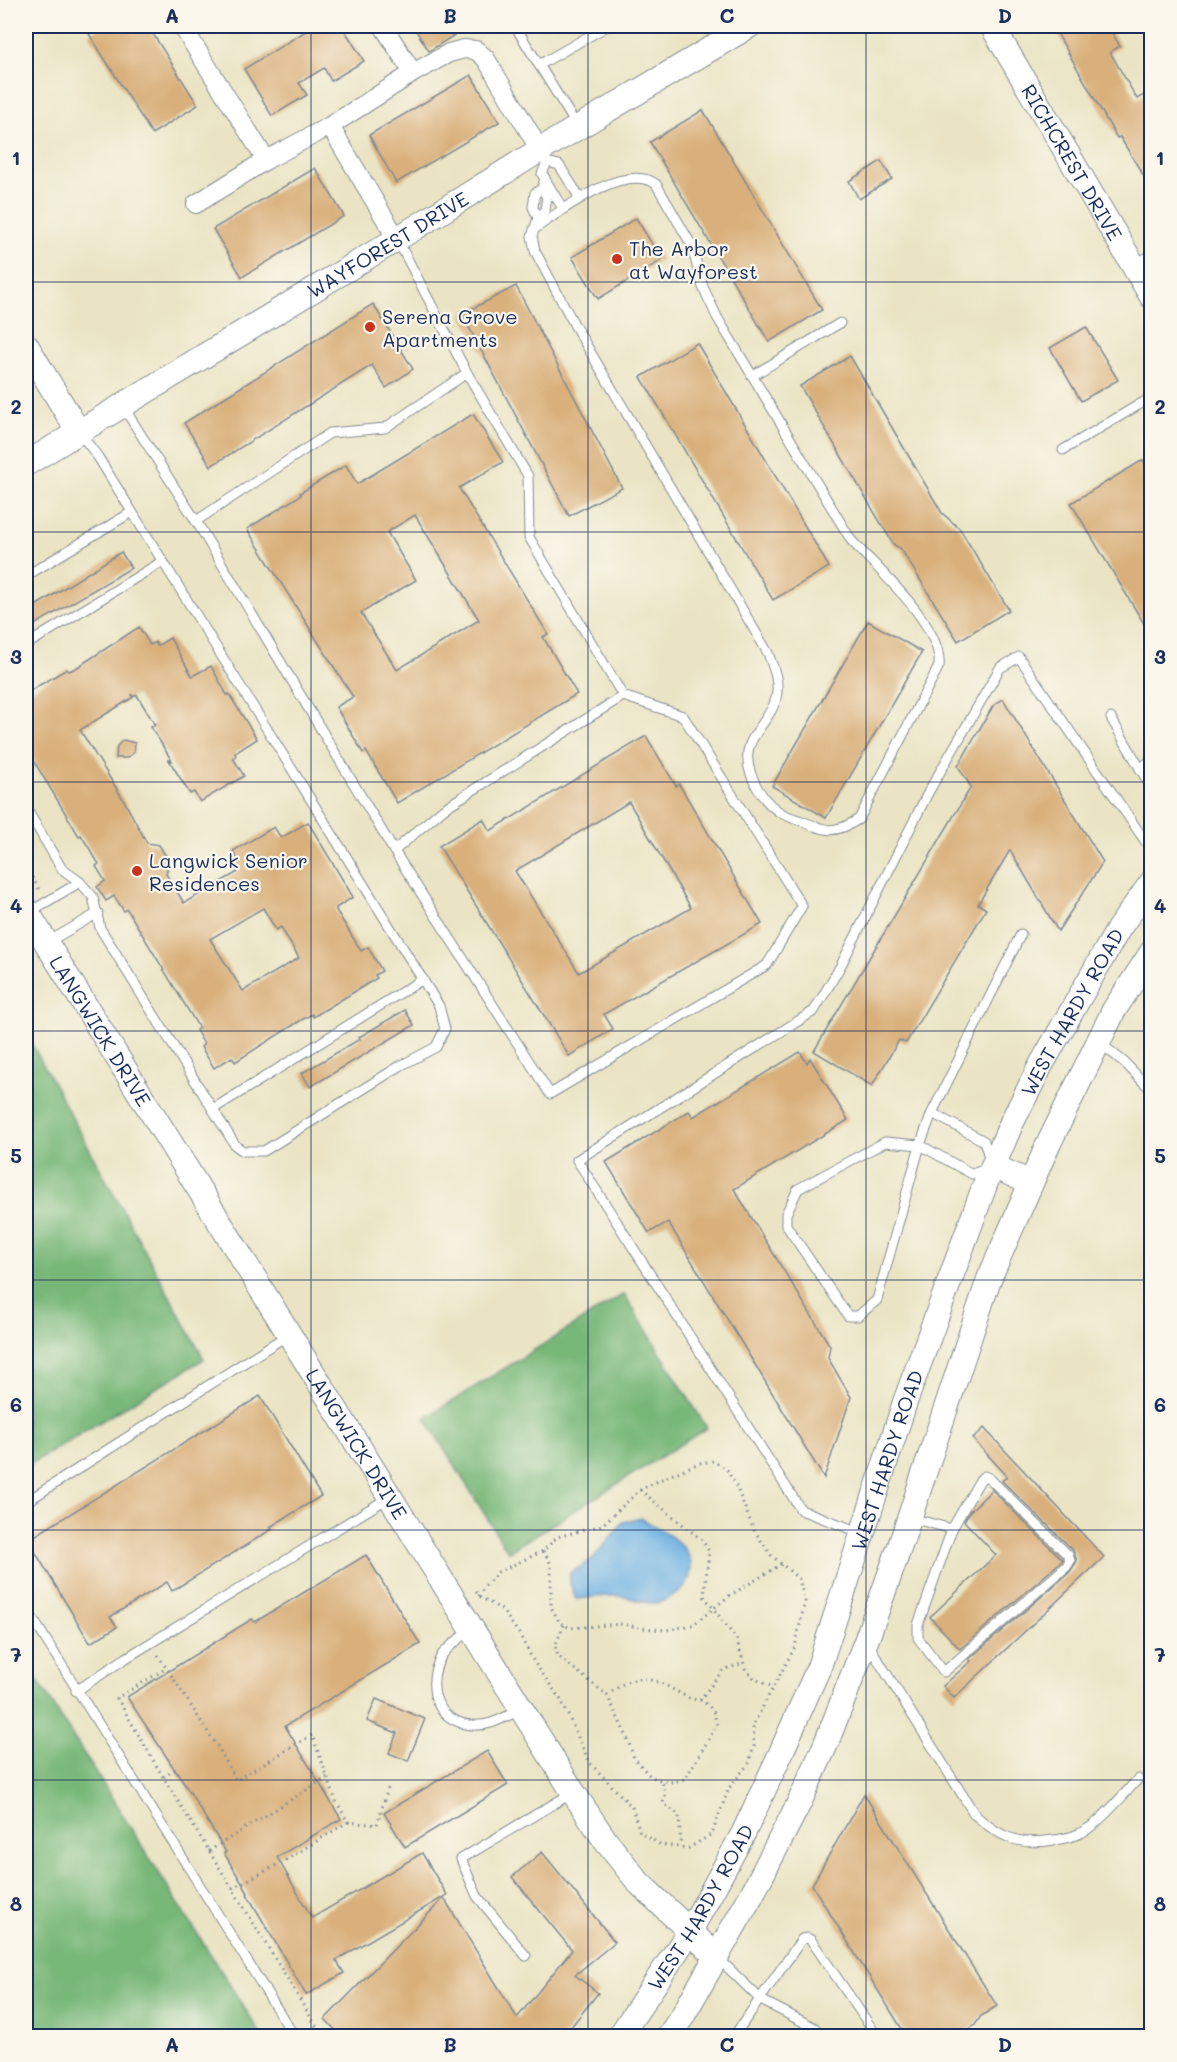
<svg xmlns="http://www.w3.org/2000/svg" width="1177" height="2062" font-family="Mali,sans-serif">
<style>
.forest{fill:#77b778;stroke:#49736b;stroke-width:1.5}
.water{fill:#6db1e3;stroke:#4470a0;stroke-width:1.5}
.building{fill:#d9b07c;fill-rule:evenodd}
.lines{fill:none;stroke-linecap:round;stroke-linejoin:round}
.service-casing{stroke:#828a91;stroke-width:11}
.minor-casing{stroke:#828a91;stroke-width:20}
.tertiary-casing{stroke:#828a91;stroke-width:26}
.path{stroke:#828a91;stroke-width:3;stroke-dasharray:1.5 4.5;stroke-linecap:butt}
.service{stroke:#fff;stroke-width:9}
.minor{stroke:#fff;stroke-width:18}
.tertiary{stroke:#fff;stroke-width:24}
.grid{fill:none;stroke:#1b2f5e;stroke-width:1.5;stroke-opacity:0.55}
.poi-dot{fill:#c8321e;stroke:#fbf7ec;stroke-width:2}
.labels{text-anchor:middle;dominant-baseline:central;stroke-width:4.5;stroke-linejoin:round;paint-order:stroke}
.street-label{font-size:20px;fill:#1b2f5e;stroke:#fbf7ec}
.poi-label{font-size:20px;fill:#1b2f5e;stroke:#fbf7ec;text-anchor:start}
.neatline{fill:none;stroke:#1b2f5e;stroke-width:2}
.grid-label{font-size:20px;text-anchor:middle;font-weight:bold;fill:#1b2f5e}
</style>
<rect width="100%" height="100%" fill="#fbf7ec"/>
<filter id="ink" filterUnits="userSpaceOnUse"><feTurbulence type="fractalNoise" baseFrequency=".0167" numOctaves="2"/><feDisplacementMap in="SourceGraphic" scale="12" xChannelSelector="R" yChannelSelector="G"/><feConvolveMatrix kernelMatrix="1 2 1 2 8 2 1 2 1" color-interpolation-filters="sRGB"/></filter>
<filter id="wash" filterUnits="userSpaceOnUse"><feTurbulence type="fractalNoise" baseFrequency=".008" numOctaves="4" result="noise"/><feDisplacementMap in="SourceGraphic" scale="24" xChannelSelector="R" yChannelSelector="G"/><feGaussianBlur stdDeviation="1.35" result="paint"/><feColorMatrix in="noise" values="0 0 0 0 0 0 0 0 0 0 0 0 0 0 0 0 0 1.4 0 .05"/><feComposite in="paint" operator="in"/></filter>
<g filter="url(#wash)">
<rect width="100%" height="100%" fill="#eae4c4"/>
<!-- forest -->
<g class="forest">
<path d="M26,1033l178,326 -178,108z"/>
<path d="M624,1294l83,134 -199,124 -83,-134z"/>
<path d="M26,1662l236,374h-234l-2,-2z"/>
</g>
<!-- water -->
<path class="water" d="M641,1518c25,16 64,31 45,67 -4,8 -22,17 -31,18 -12,1 -25,-7 -37,-7 -13,-1 -28,2 -42,3l-6,-16v-10l23,-14 30,-37z"/>
<g id="blocks">
<!-- building -->
<g class="building">
<path d="M102,26h46l50,79 -46,29 -63,-100z"/>
<path d="M314,26h28l22,35 -33,20 -7,-13 -25,15 8,12 -35,21 -28,-47z"/>
<path d="M413,26h56l-40,25z"/>
<path d="M1053,26h55l12,20 -10,6 27,47 15,-9v100l-32,-53 -3,1z"/>
<path d="M471,75l28,47 -103,61 -27,-48z"/>
<path d="M703,110l119,200 -53,32 -119,-200z"/>
<path d="M881,161l11,18 -33,20 -10,-18z"/>
<path d="M315,168l29,48 -102,61 -29,-48z"/>
<path d="M636,218l26,42 -64,39 -26,-42z"/>
<path d="M516,286l106,202 -53,28 -107,-202z"/>
<path d="M373,304l40,65 -27,19 -14,-23 -161,101 -27,-43z"/>
<path d="M1086,327l32,53 -37,21 -31,-53z"/>
<path d="M697,343l132,224 -56,33 -132,-223z"/>
<path d="M850,356l92,157 18,16 49,81 -51,31 -57,-92 -8,-5 -93,-158z"/>
<path d="M473,414l30,48 -44,26 89,146 -5,3 34,57 -180,109 -31,-52 -3,2 -27,-46 17,-10 -106,-168 54,-34 -1,-2 46,-28 11,19zM415,515l64,105 -82,50 -36,-57 55,-33 -29,-48z"/>
<path d="M1143,460l9,14v163l-81,-134z"/>
<path d="M121,552l10,16 -105,62v-18z"/>
<path d="M868,621l54,31 -96,166 -54,-32z"/>
<path d="M139,627l11,18 5,-3 2,4 13,-8 22,38 19,-10 16,29 2,-1 28,45 -22,14 1,3 -3,2 11,18 -44,26 -6,-10 -4,2 -21,-34 3,1 -21,-34 4,-2 -18,-30 -4,2 -1,-3v4l-52,32 43,69 24,44 12,2 10,16 -3,13 18,29 54,-31 -4,-6 5,-3 -6,-12 41,-24 7,11 27,-16 45,75 -17,11v2l25,41 7,-4 14,24 -7,4 2,3 -64,39 -1,-3 -9,5 -68,43 -3,-5 -18,11 -13,-21 3,-3 -8,-14 3,-2 -72,-119 -3,2 -10,-15 -8,5 -9,-14 8,-6 -9,-15 3,-2 -18,-29 -2,1 -53,-88v-55l41,-24 2,2 7,-3zM263,908l13,22 5,-3 18,31 -56,33 -33,-52z"/>
<path d="M1003,699l100,163 -45,69 -48,-81 -32,54 8,5 -80,134 -7,-3 -27,46 -58,-35 157,-264 -13,-21 35,-60z"/>
<path d="M646,736l30,50 3,-2 83,140 -158,90 9,15 -44,27 -130,-210 44,-27 7,12zM629,802l62,106 -112,65 -64,-102z"/>
<path d="M123,740l12,3 -1,9 -7,6h-11l1,-12z"/>
<path d="M405,1010l9,15 -104,62 -8,-14 58,-34 -1,-2z"/>
<path d="M800,1052l7,11 3,-5 38,62 -114,69 96,157 -2,12 23,39 -27,81 -156,-256 -19,11 -43,-71 83,-51 4,6z"/>
<path d="M260,1396l61,100 -51,31 2,2 -100,62 -5,-9 -57,35 7,10 -27,16 -62,-103z"/>
<path d="M984,1428l120,129 -150,141 -11,-12 28,-25 -2,-2 102,-88 6,-10 -4,-11 -71,-69 5,-5 -34,-37z"/>
<path d="M992,1490l71,70 -103,89 -30,-32 66,-62 -32,-34 6,-10z"/>
<path d="M366,1555l54,89 -135,82 56,93 -64,38 35,61 110,-65 25,42 -111,65 8,13 -38,22 -59,-101 1,-1 -24,-40 2,-1 -35,-58 -64,-97 125,-78 3,3z"/>
<path d="M376,1699l49,20 -17,42 -19,-8 8,-20 -30,-12z"/>
<path d="M487,1751l21,34 -103,62 -21,-34z"/>
<path d="M864,1794l133,212 -16,10 -6,9 -8,6 -3,6h-57l-95,-152z"/>
<path d="M542,1852l73,90 -40,33 23,18 -35,44h-221l-17,-18 119,-121 73,120 55,-68 -60,-73z"/>
</g>
</g>
</g>
<g filter="url(#ink)">
<use href="#blocks" fill-opacity="0" stroke="#828a91" stroke-width="1.5"/>
<g class="lines">
<!-- service casing -->
<g class="service-casing">
<g id="service">
<path d="M515,26l62,100"/>
<path d="M539,65l68,-39"/>
<path d="M541,152l6,10 12,3 21,33"/>
<path d="M547,162l-5,12 21,35"/>
<path d="M538,218l7,-8 2,-13 -5,-8"/>
<path d="M536,228c26,-18 88,-66 120,-44l35,60 12,43 14,30 134,223c26,29 92,85 88,126l-80,153c-25,16 -34,12 -60,1 -7,-2 -15,-5 -21,-9 -19,-13 -38,-47 -27,-69 7,-15 22,-29 25,-44 4,-16 -3,-31 -8,-45l-193,-327 -40,-75 -3,-15 6,-18 -5,-11 2,-14 7,-4 3,-11"/>
<path d="M752,376l88,-53"/>
<path d="M122,405l74,116 198,330 156,243 217,-129 35,-59 -119,-190 -60,-20 -94,-159 -1,-61 -61,-103 -70,-134"/>
<path d="M1063,450l89,-53"/>
<path d="M196,521l134,-88 55,-5 82,-55"/>
<path d="M26,576l106,-64"/>
<path d="M26,645l137,-84"/>
<path d="M1150,694l2,3"/>
<path d="M1111,718l41,71"/>
<path d="M1140,769l12,-10"/>
<path d="M26,808l36,61 18,13 13,15 7,31 135,217 8,6h21l136,-85 36,-19 9,-18 -6,-23 -341,-549 -18,-24"/>
<path d="M394,851l49,-42 180,-113"/>
<path d="M28,913l52,-31"/>
<path d="M48,942l50,-29"/>
<path d="M1099,1042l26,21 27,28"/>
<path d="M213,1109l210,-130"/>
<path d="M932,1113l52,28 6,19"/>
<path d="M986,1169l-14,5 -52,-29 -35,-3 -87,47 -12,25v11l62,91h10l19,-16 43,-155 12,-32 89,-179"/>
<path d="M984,1476l5,2 79,77 2,6 -3,5 -123,106 -26,-34v-13l34,-96 28,-49z"/>
<path d="M26,1502l263,-168"/>
<path d="M911,1518l41,11"/>
<path d="M862,1533l-61,-23 -224,-350 237,-149 26,-44 89,-176 71,-123 19,-11 133,194"/>
<path d="M26,1608l268,428"/>
<path d="M470,1630c-9,8 -21,16 -28,25 -8,13 -10,26 -7,40 6,25 32,35 56,28 10,-3 20,-9 30,-14"/>
<path d="M868,1644l107,171c26,23 44,31 79,25 13,-2 24,-4 35,-12 15,-10 36,-35 49,-49"/>
<path d="M76,1691l50,-33 262,-160"/>
<path d="M526,1956l-49,-60 -16,-37 111,-66"/>
<path d="M717,1957l44,43 54,28 6,8"/>
<path d="M734,2036l68,-97 5,-1 4,2 66,96"/>
</g>
</g>
<!-- minor casing -->
<g class="minor-casing">
<g id="minor">
<path d="M182,26l84,134"/>
<path d="M383,26l30,47"/>
<path d="M330,126l67,113"/>
<path d="M196,204l70,-44 64,-34 83,-53 36,-20 15,-4 12,1 10,9 54,91"/>
<path d="M1135,269l17,-9"/>
</g>
</g>
<!-- tertiary casing -->
<g class="tertiary-casing">
<g id="tertiary">
<path id="s1" d="M992,26l160,271"/>
<path d="M26,345l52,86"/>
<path id="s2" d="M26,464l371,-225 143,-89 209,-124"/>
<path id="s3" d="M26,910l547,882 32,48 34,43 78,74"/>
<path d="M993,1166l38,17"/>
<path id="s4" d="M620,2036l70,-105 53,-97 37,-79 39,-88 86,-265 81,-220 26,-60 29,-57 78,-137 33,-46"/>
<path d="M669,2036l13,-19 69,-121 48,-93 26,-57 41,-105 34,-95 89,-267 58,-132 67,-137 38,-58"/>
</g>
</g>
<!-- path -->
<g class="path">
<path d="M26,867l14,24"/>
<path d="M640,1490l62,50 7,11 -5,45 33,44 8,28 10,11 18,8"/>
<path d="M543,1551l8,13v43l9,16 10,5 52,-4 19,4 25,2 27,-5 36,-29 53,-32"/>
<path d="M476,1592l3,4 23,14 18,25 14,27 27,38 29,63 42,44 8,25 21,13 28,3 23,-14 17,-46 20,-25 5,-17 -1,-21 42,-78 10,-46 -6,-22 -28,-24 -17,-25 -18,-44 -9,-16 -13,-9 -15,2 -35,15 -24,12 -38,35 -45,12 -14,14 -45,21 -13,14 -6,10"/>
<path d="M564,1625l-9,21 3,10 49,39 20,42 7,21 16,18 12,5 3,14 -2,8 16,12 2,32"/>
<path d="M158,1655l61,94 17,31 76,-45 24,66 12,21 -67,41 -49,25 90,148"/>
<path d="M607,1695l19,-13 17,-4 18,5 30,16 9,1 9,6 5,7 3,12 -32,54 -12,3 -11,-1"/>
<path d="M700,1700l23,-30 21,-7"/>
<path d="M175,1770l-12,7 69,111"/>
<path d="M163,1777l-46,-79 50,-30"/>
<path d="M348,1822l29,3 12,-40"/>
<path d="M209,1851l118,-74"/>
</g>
<!-- service -->
<use href="#service" class="service"/>
<!-- minor -->
<use href="#minor" class="minor"/>
<!-- tertiary -->
<use href="#tertiary" class="tertiary"/>
</g>
</g>
<!-- grid -->
<path class="grid" d="M311,26v2010M588,26v2010M866,26v2010M26,282h1126M26,532h1126M26,782h1126M26,1031h1126M26,1280h1126M26,1530h1126M26,1780h1126"/>
<!-- markers -->
<g class="poi-dot">
<circle cx="617" cy="259" r="6"/>
<circle cx="370" cy="327" r="6"/>
<circle cx="137" cy="871" r="6"/>
</g>
<g class="labels">
<!-- street labels -->
<g class="street-label">
<text stroke="none"><textPath href="#s1" startOffset="158">RICHCREST DRIVE</textPath></text>
<text stroke="none"><textPath href="#s2" startOffset="423">WAYFOREST DRIVE</textPath></text>
<text stroke="none"><textPath href="#s4" startOffset="1124">WEST HARDY ROAD</textPath></text>
<text stroke="none"><textPath href="#s3" startOffset="142">LANGWICK DRIVE</textPath></text>
<text stroke="none"><textPath href="#s3" startOffset="628">LANGWICK DRIVE</textPath></text>
<text stroke="none"><textPath href="#s4" startOffset="638">WEST HARDY ROAD</textPath></text>
<text stroke="none"><textPath href="#s4" startOffset="152">WEST HARDY ROAD</textPath></text>
</g>
<!-- poi labels -->
<g class="poi-label">
<text x="629" y="248">The Arbor<tspan x="629" dy="23">at Wayforest</tspan></text>
<text x="382" y="316">Serena Grove<tspan x="382" dy="23">Apartments</tspan></text>
<text x="149" y="860">Langwick Senior<tspan x="149" dy="23">Residences</tspan></text>
</g>
</g>
<!-- margin -->
<rect width="1177" height="2062" fill="none" stroke="#fbf7ec" stroke-width="66"/>
<rect x="33" y="33" width="1111" height="1996" class="neatline"/>
<g class="grid-label">
<text x="172" y="23">A</text>
<text x="450" y="23">B</text>
<text x="727" y="23">C</text>
<text x="1005" y="23">D</text>
<text x="16" y="165">1</text>
<text x="1160" y="165">1</text>
<text x="16" y="414">2</text>
<text x="1160" y="414">2</text>
<text x="16" y="664">3</text>
<text x="1160" y="664">3</text>
<text x="16" y="913">4</text>
<text x="1160" y="913">4</text>
<text x="16" y="1163">5</text>
<text x="1160" y="1163">5</text>
<text x="16" y="1412">6</text>
<text x="1160" y="1412">6</text>
<text x="16" y="1662">7</text>
<text x="1160" y="1662">7</text>
<text x="16" y="1911">8</text>
<text x="1160" y="1911">8</text>
<text x="172" y="2052">A</text>
<text x="450" y="2052">B</text>
<text x="727" y="2052">C</text>
<text x="1005" y="2052">D</text>
</g>
</svg>
